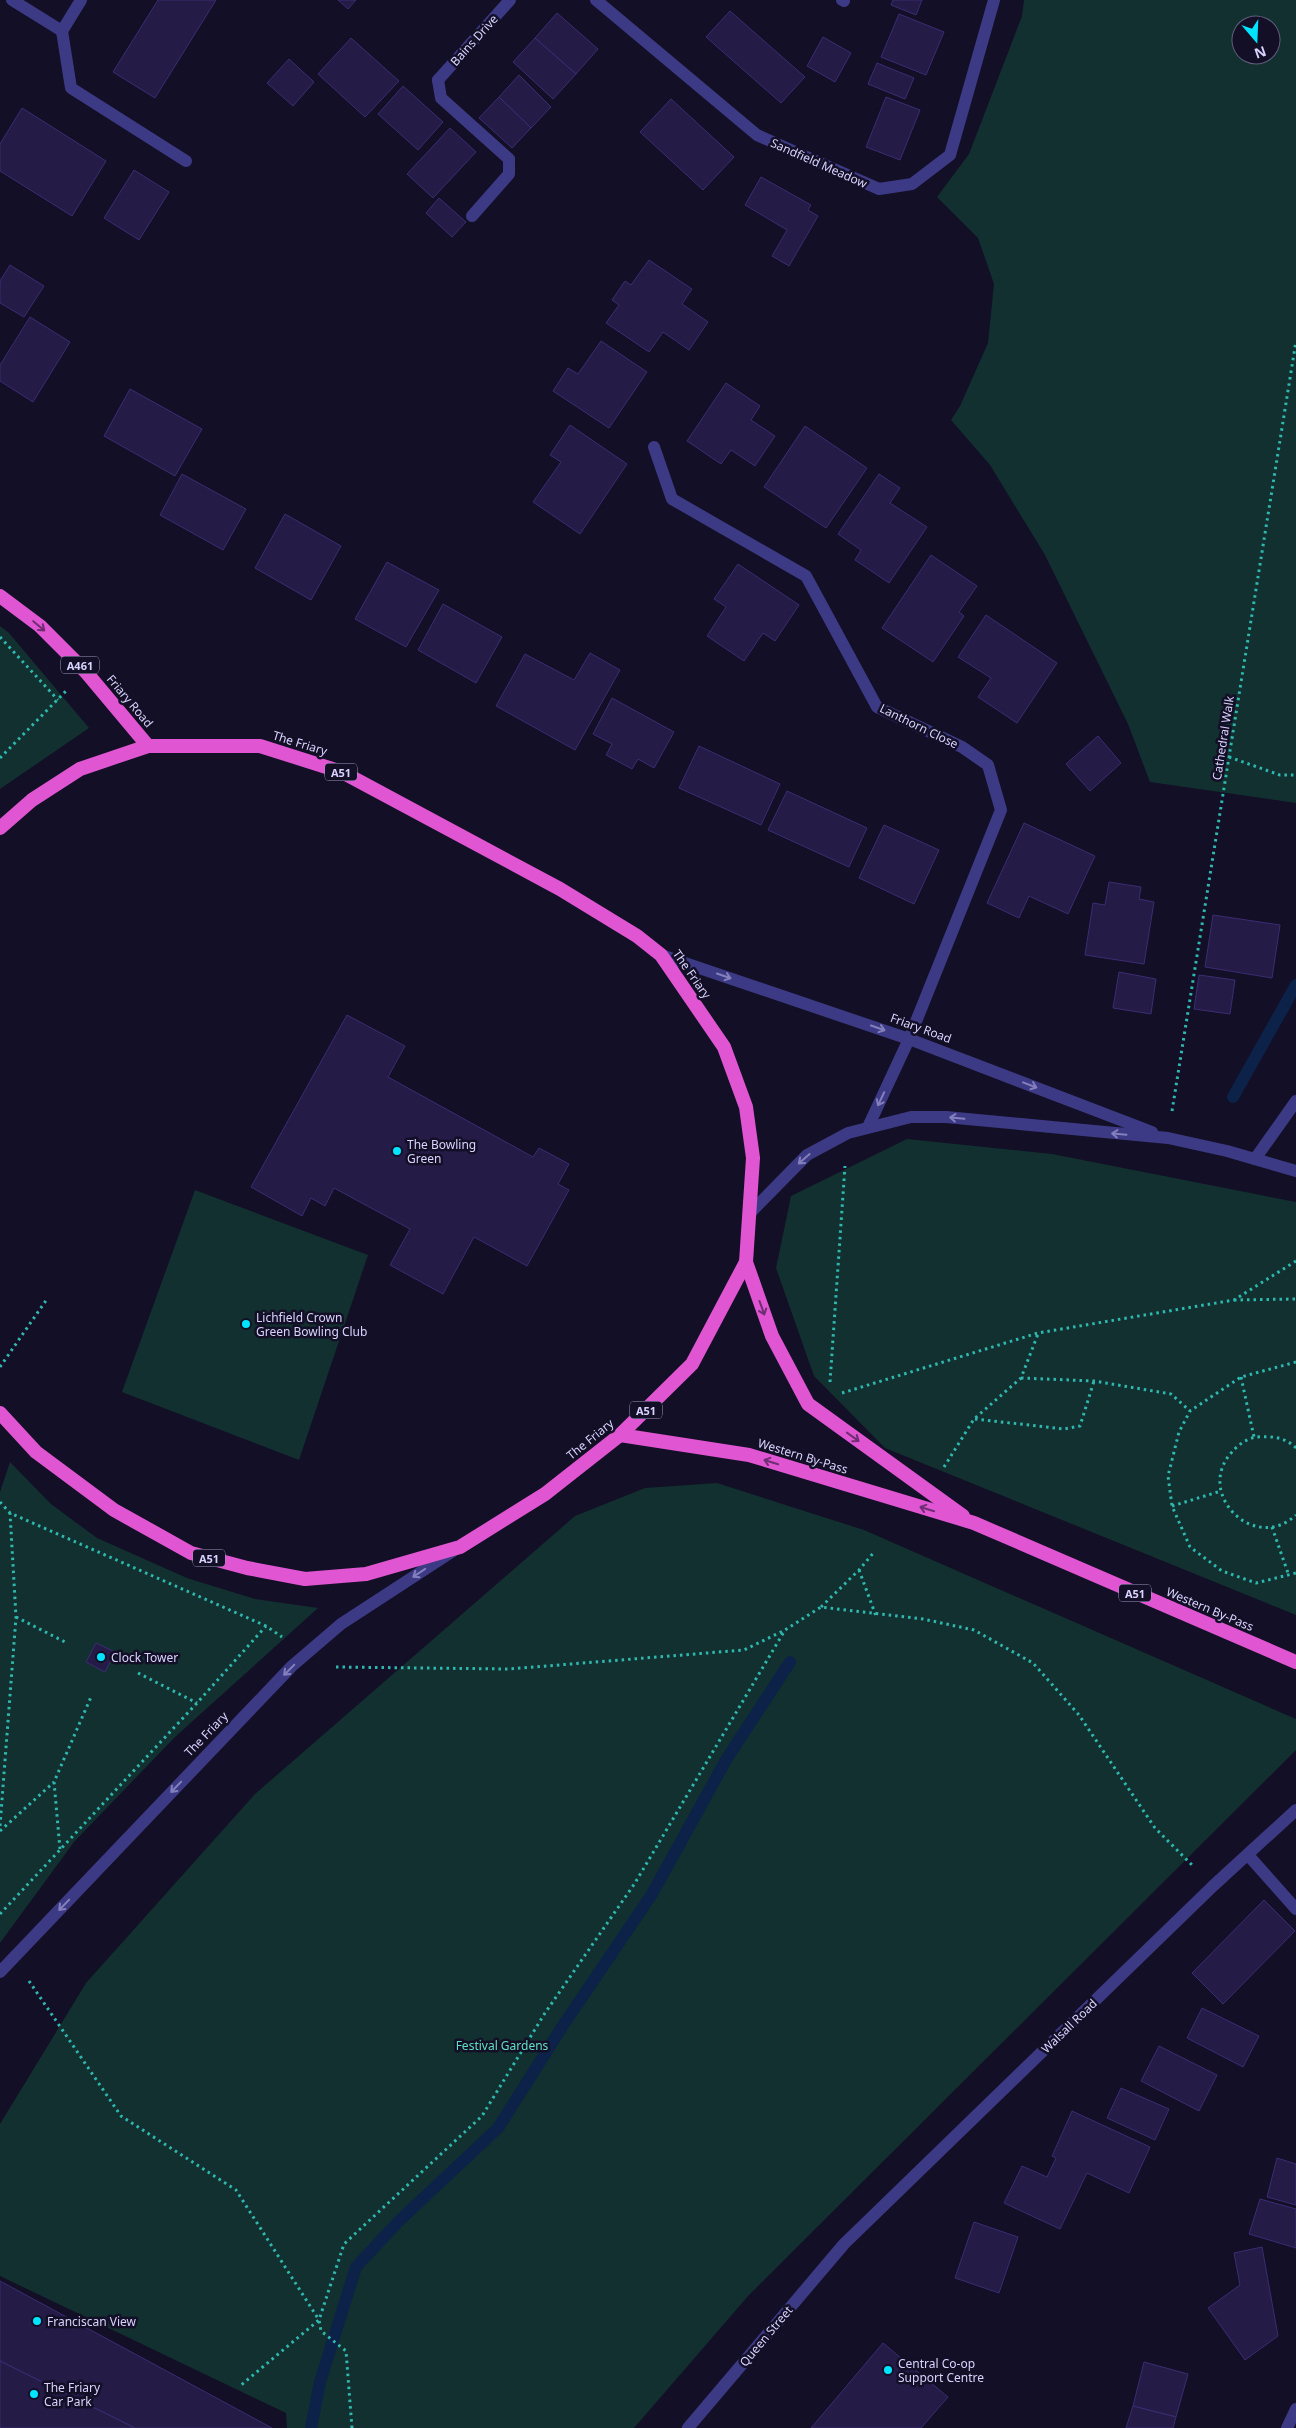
<svg xmlns="http://www.w3.org/2000/svg" width="1296" height="2428" font-family="'Noto Sans',sans-serif">
<style>
.green{fill:#12302f;fill-rule:evenodd}
.lines{fill:none;stroke-linecap:round;stroke-linejoin:round}
.stream{stroke:#0c2248;stroke-width:12}
.building{fill:#241b47;stroke:#3b2d73}
.path{stroke:#2fb8b0;stroke-width:3;stroke-dasharray:2.5 4;stroke-linecap:butt}
.service{stroke:#3d3a85;stroke-width:12}
.minor{stroke:#3d3a85;stroke-width:12}
.tertiary{stroke:#3d3a85;stroke-width:12}
.trunk{stroke:#e055d1;stroke-width:14}
.oneway{stroke:#6f2e73}
.oneway2{stroke:#837fbc}
.poi-dot{fill:#00e5ff;stroke:#130f26;stroke-width:2}
.labels{text-anchor:middle;dominant-baseline:central;stroke-width:5;stroke-linejoin:round;paint-order:stroke}
.shield{fill:#130f26;stroke:#9e99be;stroke-width:1}
.shield-label{font-size:11px;font-weight:bold;fill:#d9d4ff}
.street-label{font-size:12px;fill:#d9d4ff;stroke:#130f26}
.poi-label{font-size:12px;fill:#d9d4ff;stroke:#130f26;text-anchor:start}
.park-label{font-size:12px;fill:#5fe0c0;stroke:#130f26}
</style>
<rect width="100%" height="100%" fill="#130f26"/>
<!-- green -->
<g class="green">
<path d="M1024,0h272v803l-146,-21 -22,-58 -83,-169 -55,-90 -39,-45 9,-14 28,-63 6,-59 -16,-46 -41,-41 32,-43 53,-138zM1241,25h30v30h-30z"/>
<path d="M0,626l9,7 80,95 -89,61z"/>
<path d="M907,1139l145,15 244,48v413l-411,-167 -71,-72 -38,-108 15,-72z"/>
<path d="M195,1190l173,65 -69,205 -177,-68z"/>
<path d="M10,1462l41,42 46,34 90,40 68,21 63,9 -143,129 -101,105 -74,101v-451z"/>
<path d="M717,1483l147,47 432,189v31l-547,545 -115,133h-347l-1,-15 -286,-137v-152l86,-141 169,-189 320,-278 70,-28z"/>
</g>
<g class="lines">
<!-- stream -->
<g class="stream">
<path d="M1233,1097l63,-112"/>
<path d="M311,2428l9,-46 36,-115 43,-46 99,-93 64,-101 90,-133 74,-134 64,-98"/>
</g>
</g>
<!-- building -->
<g class="building">
<path d="M158,0h58l-61,98 -42,-26z"/>
<path d="M338,0h18l-8,9z"/>
<path d="M893,0h29l-6,15 -25,-10z"/>
<path d="M730,11l75,66 -24,26 -75,-66z"/>
<path d="M557,13l41,36 -22,25 -41,-36z"/>
<path d="M899,14l45,18 -18,43 -45,-18z"/>
<path d="M823,37l28,16 -16,29 -28,-16z"/>
<path d="M351,38l48,43 -34,36 -47,-43z"/>
<path d="M535,38l41,36 -23,25 -40,-37z"/>
<path d="M289,59l25,23 -21,24 -26,-23z"/>
<path d="M877,63l37,15 -9,21 -37,-15z"/>
<path d="M519,75l32,32 -20,21 -32,-31z"/>
<path d="M403,86l40,36 -25,28 -40,-36z"/>
<path d="M499,97l32,31 -19,20 -33,-30z"/>
<path d="M886,97l34,13 -20,50 -34,-13z"/>
<path d="M671,99l63,58 -31,33 -63,-58z"/>
<path d="M22,108l84,53 -34,55 -72,-45v-27z"/>
<path d="M450,128l26,24 -43,46 -26,-24z"/>
<path d="M134,170l35,22 -30,48 -35,-22z"/>
<path d="M761,177l50,28 -3,5 10,6 -29,50 -17,-10 15,-26 -42,-25z"/>
<path d="M439,198l27,24 -14,15 -26,-24z"/>
<path d="M649,260l43,29 -10,15 26,18 -19,28 -26,-18 -14,20 -43,-29 13,-18 -7,-5 13,-19 6,4z"/>
<path d="M10,265l34,21 -20,31 -24,-14v-22z"/>
<path d="M30,317l40,25 -37,60 -33,-21v-16z"/>
<path d="M601,341l46,31 -38,56 -56,-37 15,-23 10,6z"/>
<path d="M726,383l34,23 -9,14 24,16 -20,30 -24,-16 -10,14 -34,-23z"/>
<path d="M130,389l72,40 -27,47 -71,-40z"/>
<path d="M570,425l57,39 -47,70 -47,-32 28,-40 -11,-7z"/>
<path d="M805,426l62,42 -41,60 -62,-41z"/>
<path d="M182,474l64,35 -23,41 -63,-35z"/>
<path d="M879,474l21,14 -10,15 37,24 -38,56 -34,-23 6,-10 -23,-16z"/>
<path d="M285,514l56,32 -30,54 -56,-32z"/>
<path d="M931,555l46,31 -18,26 5,4 -31,46 -51,-34z"/>
<path d="M387,562l52,28 -33,57 -51,-28z"/>
<path d="M738,564l61,41 -24,36 -12,-8 -19,28 -37,-25 19,-29 -12,-8z"/>
<path d="M443,604l59,33 -26,46 -58,-33z"/>
<path d="M986,615l71,48 -40,60 -39,-26 13,-19 -33,-21z"/>
<path d="M590,653l30,17 -45,80 -79,-44 29,-52 49,26z"/>
<path d="M612,698l62,34 -20,36 -16,-9 -6,10 -26,-14 6,-11 -19,-10z"/>
<path d="M1098,736l23,27 -31,28 -24,-27z"/>
<path d="M699,746l81,38 -19,41 -82,-37z"/>
<path d="M787,791l80,37 -18,39 -81,-37z"/>
<path d="M1024,823l71,33 -27,58 -39,-18 -10,22 -32,-15z"/>
<path d="M884,825l55,25 -25,54 -55,-26z"/>
<path d="M1109,882l32,5 -2,12 15,3 -10,62 -59,-9 8,-52 12,2z"/>
<path d="M1213,915l67,10 -8,53 -67,-11z"/>
<path d="M1119,972l37,7 -5,35 -38,-6z"/>
<path d="M1199,975l36,5 -5,34 -36,-5z"/>
<path d="M347,1015l58,31 -17,31 145,80 6,-9 30,16 -11,20 11,6 -42,76 -53,-29 -31,57 -53,-29 20,-36 -76,-41 -9,18 -14,-8 -9,18 -51,-29z"/>
<path d="M96,1643l19,9 -10,20 -19,-10z"/>
<path d="M1264,1900l31,31 -72,73 -31,-31z"/>
<path d="M1202,2008l57,28 -16,31 -56,-29z"/>
<path d="M1159,2046l58,29 -18,36 -58,-30z"/>
<path d="M1121,2088l48,21 -14,31 -48,-22z"/>
<path d="M1072,2111l78,36 -21,46 -42,-20 -27,56 -56,-26 18,-37 25,11 9,-19 -4,-2z"/>
<path d="M1277,2158l19,6v41l-29,-8z"/>
<path d="M1260,2199l36,10v39l-47,-14z"/>
<path d="M974,2222l44,15 -19,56 -44,-15z"/>
<path d="M1262,2247l16,89 -33,24 -37,-52 32,-23 -6,-32z"/>
<path d="M0,2281l272,147h-137l-135,-67z"/>
<path d="M883,2343l65,54 -27,31h-110z"/>
<path d="M0,2361l135,67h-135z"/>
<path d="M1144,2362l44,12 -12,43 -43,-11z"/>
<path d="M1133,2406l43,11 -3,11h-47z"/>
</g>
<g class="lines">
<!-- path -->
<g class="path">
<path d="M0,637l58,63"/>
<path d="M1229,757l51,18h16"/>
<path d="M0,758l66,-67"/>
<path d="M1172,1111l124,-770"/>
<path d="M1234,1300l62,-1"/>
<path d="M1296,1362l-55,15 -51,34 -11,21 -11,44 4,30 18,41 32,24 34,12 40,-10"/>
<path d="M0,1367l47,-68"/>
<path d="M1241,1377l13,60"/>
<path d="M1021,1378l73,3 77,13 19,17"/>
<path d="M830,1382l15,-216"/>
<path d="M842,1393l196,-60 196,-33 62,-39"/>
<path d="M975,1419l89,10 16,-3 14,-45"/>
<path d="M1296,1448c-11,-11 -24,-12 -39,-11 -10,1 -19,8 -25,15 -38,41 22,102 64,63"/>
<path d="M944,1467l30,-48 47,-41 17,-44"/>
<path d="M0,1502l10,11 256,113 16,11"/>
<path d="M1172,1506l49,-15"/>
<path d="M1272,1527l17,49"/>
<path d="M859,1570l17,46"/>
<path d="M821,1607l38,-37 16,-19"/>
<path d="M16,1617l51,26"/>
<path d="M336,1667l173,2 235,-19 41,-20"/>
<path d="M138,1673l59,30"/>
<path d="M0,1826l16,-209 -6,-104"/>
<path d="M0,1831l54,-49"/>
<path d="M60,1849l-6,-67 37,-85"/>
<path d="M0,1914l197,-211 69,-77"/>
<path d="M29,1981l92,135 115,74 83,130 -79,66"/>
<path d="M352,2428l-6,-77 -25,-20 -2,-11 25,-76 138,-128 63,-103 90,-130 150,-253 36,-23 102,12 51,11 59,33 46,52 76,113 38,38"/>
</g>
<!-- service -->
<g class="service">
<path d="M842,0l2,1"/>
<path d="M62,31l9,57 115,73"/>
<path d="M438,80l3,18 68,61v15l-37,42"/>
</g>
<!-- minor -->
<g class="minor">
<path d="M12,0l50,31 19,-31"/>
<path d="M596,0l161,135 122,54 33,-5 38,-29 44,-155"/>
<path d="M438,80l72,-80"/>
<path d="M654,447l18,52 134,77 71,131 85,40 26,18 13,45 -92,229 -41,88"/>
<path d="M1255,1159l41,-58"/>
<path d="M1248,1855l48,54"/>
<path d="M688,2428l156,-184 369,-358 83,-76"/>
<path d="M1287,2428l9,-19"/>
</g>
<!-- tertiary -->
<g class="tertiary">
<path d="M661,955l248,84 243,93"/>
<path d="M751,1212l56,-57 41,-22 63,-16h35l222,21 59,13 69,20"/>
<path d="M0,1972l292,-306 49,-42 112,-73"/>
</g>
<!-- trunk -->
<g class="trunk">
<path d="M0,596l40,30 46,46 62,74"/>
<path d="M0,828l32,-28 48,-31 68,-23h112l82,26 218,117 77,47 24,19 63,92 22,60 7,51 -7,104 -54,102 -72,71 -75,59 -85,53 -94,27 -61,5 -58,-11 -56,-15 -77,-43 -78,-58 -36,-39"/>
<path d="M746,1262l26,74 36,68 155,112"/>
<path d="M620,1435l129,20 225,68 322,139"/>
</g>
</g>
<!-- one-way arrows -->
<defs><path id="oneway-shaft" d="M-6 0H5M1.5-3L5.5 0L1.5 3" fill="none" stroke-width="1.6" stroke-linecap="round" stroke-linejoin="round" transform="scale(1.25)"/></defs>
<g class="oneway">
<use href="#oneway-shaft" transform="translate(39 626) rotate(40)"/>
<use href="#oneway-shaft" transform="translate(762 1308) rotate(70)"/>
<use href="#oneway-shaft" transform="translate(853 1437) rotate(36)"/>
<use href="#oneway-shaft" transform="translate(771 1462) rotate(-163)"/>
<use href="#oneway-shaft" transform="translate(927 1509) rotate(-163)"/>
</g>
<g class="oneway2">
<use href="#oneway-shaft" transform="translate(724 976) rotate(19)"/>
<use href="#oneway-shaft" transform="translate(878 1028) rotate(19)"/>
<use href="#oneway-shaft" transform="translate(1030 1085) rotate(21)"/>
<use href="#oneway-shaft" transform="translate(881 1099) rotate(115)"/>
<use href="#oneway-shaft" transform="translate(957 1118) rotate(-175)"/>
<use href="#oneway-shaft" transform="translate(1119 1134) rotate(-175)"/>
<use href="#oneway-shaft" transform="translate(804 1159) rotate(139)"/>
<use href="#oneway-shaft" transform="translate(419 1573) rotate(147)"/>
<use href="#oneway-shaft" transform="translate(289 1670) rotate(135)"/>
<use href="#oneway-shaft" transform="translate(176 1787) rotate(134)"/>
<use href="#oneway-shaft" transform="translate(64 1905) rotate(134)"/>
</g>
<!-- markers -->
<g class="poi-dot">
<circle cx="397" cy="1151" r="5"/>
<circle cx="246" cy="1324" r="5"/>
<circle cx="101" cy="1657" r="5"/>
<circle cx="37" cy="2321" r="5"/>
<circle cx="888" cy="2370" r="5"/>
<circle cx="34" cy="2394" r="5"/>
</g>
<g class="labels">
<!-- shield labels -->
<g class="shield">
<rect x="61" y="656.5" width="38" height="17" rx="4"/>
<rect x="325" y="763.5" width="32" height="17" rx="4"/>
<rect x="630" y="1401.5" width="32" height="17" rx="4"/>
<rect x="193" y="1549.5" width="32" height="17" rx="4"/>
<rect x="1119" y="1584.5" width="32" height="17" rx="4"/>
</g>
<g class="shield-label">
<text x="80" y="665">A461</text>
<text x="341" y="772">A51</text>
<text x="646" y="1410">A51</text>
<text x="209" y="1558">A51</text>
<text x="1135" y="1593">A51</text>
</g>
<!-- street labels -->
<g class="street-label">
<text transform="translate(474 40) rotate(-48)">Bains Drive</text>
<text transform="translate(819 163) rotate(24)">Sandfield Meadow</text>
<text transform="translate(130 701) rotate(50)">Friary Road</text>
<text transform="translate(919 726) rotate(26)">Lanthorn Close</text>
<text transform="translate(1223 738) rotate(-81)">Cathedral Walk</text>
<text transform="translate(300 743) rotate(17)">The Friary</text>
<text transform="translate(692 974) rotate(55)">The Friary</text>
<text transform="translate(921 1028) rotate(20)">Friary Road</text>
<text transform="translate(590 1439) rotate(-39)">The Friary</text>
<text transform="translate(803 1456) rotate(17)">Western By-Pass</text>
<text transform="translate(1210 1609) rotate(23)">Western By-Pass</text>
<text transform="translate(206 1734) rotate(-46)">The Friary</text>
<text transform="translate(1069 2026) rotate(-44)">Walsall Road</text>
<text transform="translate(766 2336) rotate(-50)">Queen Street</text>
</g>
<!-- poi labels -->
<g class="poi-label">
<text x="407" y="1144">The Bowling<tspan x="407" dy="14">Green</tspan></text>
<text x="256" y="1317">Lichfield Crown<tspan x="256" dy="14">Green Bowling Club</tspan></text>
<text x="111" y="1657">Clock Tower</text>
<text x="47" y="2321">Franciscan View</text>
<text x="898" y="2363">Central Co-op<tspan x="898" dy="14">Support Centre</tspan></text>
<text x="44" y="2387">The Friary<tspan x="44" dy="14">Car Park</tspan></text>
</g>
<!-- park labels -->
<g class="park-label">
<text x="502" y="2045">Festival Gardens</text>
</g>
</g>
<!-- north arrow -->
<g transform="translate(1256 40) rotate(161)"><circle r="24" fill="#130f26" stroke="#625e7d"/>
<path d="M0-4L9 19L0 12L-9 19Z" fill="#00e5ff"/>
<text y="-8" font-size="14" font-weight="bold" text-anchor="middle" fill="#d9d4ff">N</text>
</g>
</svg>
